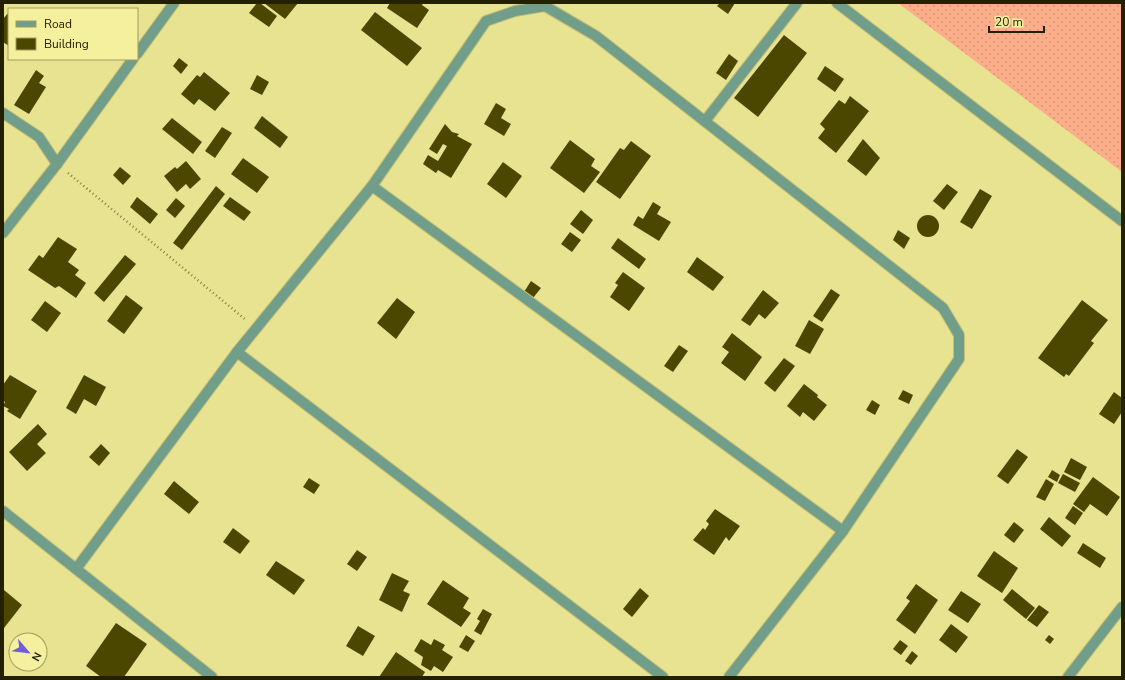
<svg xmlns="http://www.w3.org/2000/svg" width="1125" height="680" font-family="'Nunito Sans',sans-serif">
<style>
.grass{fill:url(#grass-dots)}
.building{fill:#4b4700}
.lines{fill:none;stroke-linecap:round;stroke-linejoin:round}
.street-casing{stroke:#c5c076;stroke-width:12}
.path{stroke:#817d45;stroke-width:2.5;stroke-dasharray:1 3;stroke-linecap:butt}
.street{stroke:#709e8a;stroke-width:10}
</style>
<defs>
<pattern id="grass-dots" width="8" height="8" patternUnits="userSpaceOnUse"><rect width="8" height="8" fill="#fcae8a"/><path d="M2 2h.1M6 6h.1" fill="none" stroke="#d89575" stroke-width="1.8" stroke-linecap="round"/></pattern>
</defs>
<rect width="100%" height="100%" fill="#e8e390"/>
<!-- grass -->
<path class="grass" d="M898,3h224v169z"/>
<!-- building -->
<g class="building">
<path d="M257,3h3l17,13 -8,11 -20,-14z"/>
<path d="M264,3h34l-13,16z"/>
<path d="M390,3h33l-1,2 7,5 -12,18 -30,-20z"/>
<path d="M720,3h15l-7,11 -11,-8z"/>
<path d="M9,12v34l-6,-4v-23z"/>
<path d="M375,12l47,36 -15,18 -46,-36z"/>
<path d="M784,35l23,18 -49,64 -24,-19z"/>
<path d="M729,54l9,7 -12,19 -10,-7z"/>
<path d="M179,58l9,7 -7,9 -8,-8z"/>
<path d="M825,66l19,13 -9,13 -18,-13z"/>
<path d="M36,70l8,6 -5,7 7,4 -17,27 -15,-9z"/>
<path d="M204,72l26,21 -15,18 -16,-12 -5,6 -13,-11 16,-19 3,2z"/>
<path d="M257,75l12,7 -7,13 -12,-6z"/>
<path d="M850,96l19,15 -33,42 -18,-15 7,-9 -5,-5 19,-24 6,4z"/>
<path d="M496,103l10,6 -5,9 10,6 -7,12 -20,-12z"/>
<path d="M262,116l26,21 -8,11 -26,-20z"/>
<path d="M172,118l30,24 -9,12 -31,-25z"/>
<path d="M445,124l7,8 7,2 -2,2 15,8 -21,34 -13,-8 -2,3 -13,-9 5,-9 10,6 9,-15 -4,-2 -6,10 -8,-5z"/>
<path d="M222,127l10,6 -17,25 -10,-7z"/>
<path d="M863,139l17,19 -14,18 -19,-15z"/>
<path d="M570,140l25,19 -4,7 9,6 -16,21 -34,-25z"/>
<path d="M631,141l20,15 -31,43 -24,-17 24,-34 4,2z"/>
<path d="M243,158l26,19 -12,16 -26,-19z"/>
<path d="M186,161l15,18 -11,10 -4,-5 -9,8 -13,-16 11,-9 2,2z"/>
<path d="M503,162l19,14 -16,22 -19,-14z"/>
<path d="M120,167l11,9 -8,9 -10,-10z"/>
<path d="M947,184l11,8 -14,18 -11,-9z"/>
<path d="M216,186l9,8 -43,56 -9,-7z"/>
<path d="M980,189l12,7 -20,33 -12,-7z"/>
<path d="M137,197l21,17 -8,10 -20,-17z"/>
<path d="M230,197l21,15 -7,9 -21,-15z"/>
<path d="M176,198l9,8 -10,12 -9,-8z"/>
<path d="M653,202l8,5 -4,7 14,8 -12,19 -26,-16 5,-9 5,3z"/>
<path d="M581,210l12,10 -10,14 -13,-10z"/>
<circle cx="928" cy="226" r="11"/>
<path d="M898,230l12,8 -6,11 -11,-9z"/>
<path d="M570,232l11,8 -9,12 -11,-8z"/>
<path d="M58,237l19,12 -9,13 11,8 -4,5 11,8 -10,15 -17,-12 -4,2 -27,-18 11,-15 4,3z"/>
<path d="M618,238l28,21 -7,10 -28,-21z"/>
<path d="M125,255l11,9 -32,38 -10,-9z"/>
<path d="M697,257l27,20 -11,14 -26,-19z"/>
<path d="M623,272l22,16 -16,23 -19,-14 8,-12 -3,-2z"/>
<path d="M531,281l10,7 -8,10 -9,-6z"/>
<path d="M831,289l9,6 -18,27 -9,-6z"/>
<path d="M763,290l16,13 -14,16 -6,-5 -9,12 -9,-6z"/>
<path d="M126,295l17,13 -19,26 -17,-13z"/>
<path d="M397,298l18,14 -19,27 -19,-16z"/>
<path d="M1082,300l26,20 -17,21 3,2 -25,33 -3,-2 -2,3 -26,-19z"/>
<path d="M45,301l16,12 -14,19 -16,-12z"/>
<path d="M809,320l15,9 -14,25 -15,-8z"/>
<path d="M732,333l30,24 -17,24 -24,-18 8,-11 -7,-5z"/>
<path d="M679,345l9,6 -15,21 -9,-6z"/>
<path d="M784,358l11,8 -20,26 -11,-9z"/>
<path d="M10,375l27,16 -17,28 -13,-8 2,-2 -6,-3 2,-4 -2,-2v-15z"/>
<path d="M84,375l22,12 -10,19 -12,-7 -8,15 -10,-6z"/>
<path d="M804,384l14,11 -1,2 10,8 -13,16 -11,-9 -3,5 -13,-11z"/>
<path d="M903,390l10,5 -4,9 -11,-5z"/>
<path d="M1114,392l8,6v14l-8,12 -15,-10z"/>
<path d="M872,400l8,5 -5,10 -9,-5z"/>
<path d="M38,424l9,10 -10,10 9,9 -19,18 -18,-19z"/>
<path d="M101,444l9,9 -11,13 -10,-9z"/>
<path d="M1017,449l11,8 -20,27 -11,-8z"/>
<path d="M1071,458l16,9 -7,13 -16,-8z"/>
<path d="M1052,470l8,5 -3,7 -9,-5z"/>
<path d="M1063,474l17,9 -5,9 -17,-9z"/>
<path d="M1093,477l27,20 -13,19 -17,-12 -6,8 -11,-8z"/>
<path d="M309,478l11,7 -6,9 -11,-7z"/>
<path d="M1046,479l8,5 -9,17 -9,-4z"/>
<path d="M174,481l25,21 -10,12 -25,-20z"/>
<path d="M1073,506l10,7 -8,12 -10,-7z"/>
<path d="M715,509l25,17 -11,15 -3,-4 -12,18 -21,-15 10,-12 2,2 4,-6 -3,-3z"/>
<path d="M1049,517l22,19 -9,11 -22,-18z"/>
<path d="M1014,522l10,8 -10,13 -10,-8z"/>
<path d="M233,528l17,13 -10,13 -17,-12z"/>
<path d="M1083,543l23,15 -6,10 -23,-15z"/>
<path d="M357,550l10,7 -10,14 -10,-7z"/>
<path d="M994,551l24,17 -16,25 -25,-17z"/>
<path d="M276,561l29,19 -11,15 -28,-20z"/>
<path d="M392,573l17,8 -6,10 7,3 -8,18 -23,-12z"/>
<path d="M443,580l26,18 -6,10 8,5 -10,14 -34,-23z"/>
<path d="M916,584l22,16 -23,34 -19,-14 14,-19 -4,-3z"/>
<path d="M640,588l9,8 -17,21 -9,-8z"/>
<path d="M1012,589l23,19 -9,11 -23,-19z"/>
<path d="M4,590l18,15 -18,23 -1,-36z"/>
<path d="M961,591l20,13 -13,19 -20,-13z"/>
<path d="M1039,605l10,7 -12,15 -10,-7z"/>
<path d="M483,609l9,5 -11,21 -7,-4 6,-10 -3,-2z"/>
<path d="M116,623l31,21 -23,33h-23l-15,-11z"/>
<path d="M951,624l17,13 -12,16 -17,-13z"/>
<path d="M358,626l17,10 -12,20 -17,-10z"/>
<path d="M466,635l9,6 -7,11 -9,-5z"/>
<path d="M1049,635l5,4 -4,5 -5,-4z"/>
<path d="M421,639l10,6 3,-6 11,6 -3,5 11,7 -10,15 -9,-6 -3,5 -10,-6 2,-8 -9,-6z"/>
<path d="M900,640l8,6 -7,9 -8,-6z"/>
<path d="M912,651l6,5 -7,9 -6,-4z"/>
<path d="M396,652l29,20 -3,5h-43z"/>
</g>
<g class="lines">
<!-- street casing -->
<g class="street-casing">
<g id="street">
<path d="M837,3l285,218"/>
<path d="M137,54l37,-51"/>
<path d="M3,113l36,24 18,27"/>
<path d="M705,121l92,-118"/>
<path d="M372,186l471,345"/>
<path d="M3,233l54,-69 76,-105"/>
<path d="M237,352l426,325"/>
<path d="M3,511l209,166"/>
<path d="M76,569l161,-217 135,-166 114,-165 29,-10 30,-5 51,30 347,272 16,27v24l-116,172 -114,146"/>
<path d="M1068,677l54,-70"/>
</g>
</g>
<!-- path -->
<path class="path" d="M68,173l178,147"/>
<!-- street -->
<use href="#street" class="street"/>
</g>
<!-- border -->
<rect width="1125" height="680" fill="none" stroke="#232000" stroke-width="8"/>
<!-- legend -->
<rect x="8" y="8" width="130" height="52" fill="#f5f09d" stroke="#a19d5e"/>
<rect x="16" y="21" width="20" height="6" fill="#709e8a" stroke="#a19d5e"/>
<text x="44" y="28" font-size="12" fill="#232000">Road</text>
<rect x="16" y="38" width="20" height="12" fill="#4b4700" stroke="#a19d5e"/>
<text x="44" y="48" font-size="12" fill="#232000">Building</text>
<!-- north arrow -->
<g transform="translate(28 652) rotate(118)"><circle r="19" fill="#f5f09d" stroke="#a19d5e"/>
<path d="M0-3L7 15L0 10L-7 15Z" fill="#6f5ed8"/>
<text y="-6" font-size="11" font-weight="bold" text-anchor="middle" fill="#232000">N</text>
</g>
<!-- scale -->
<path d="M989 26v6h55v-6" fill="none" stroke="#232000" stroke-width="2"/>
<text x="995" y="26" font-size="12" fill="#232000" stroke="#f5f09d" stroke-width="3" paint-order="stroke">20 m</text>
</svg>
